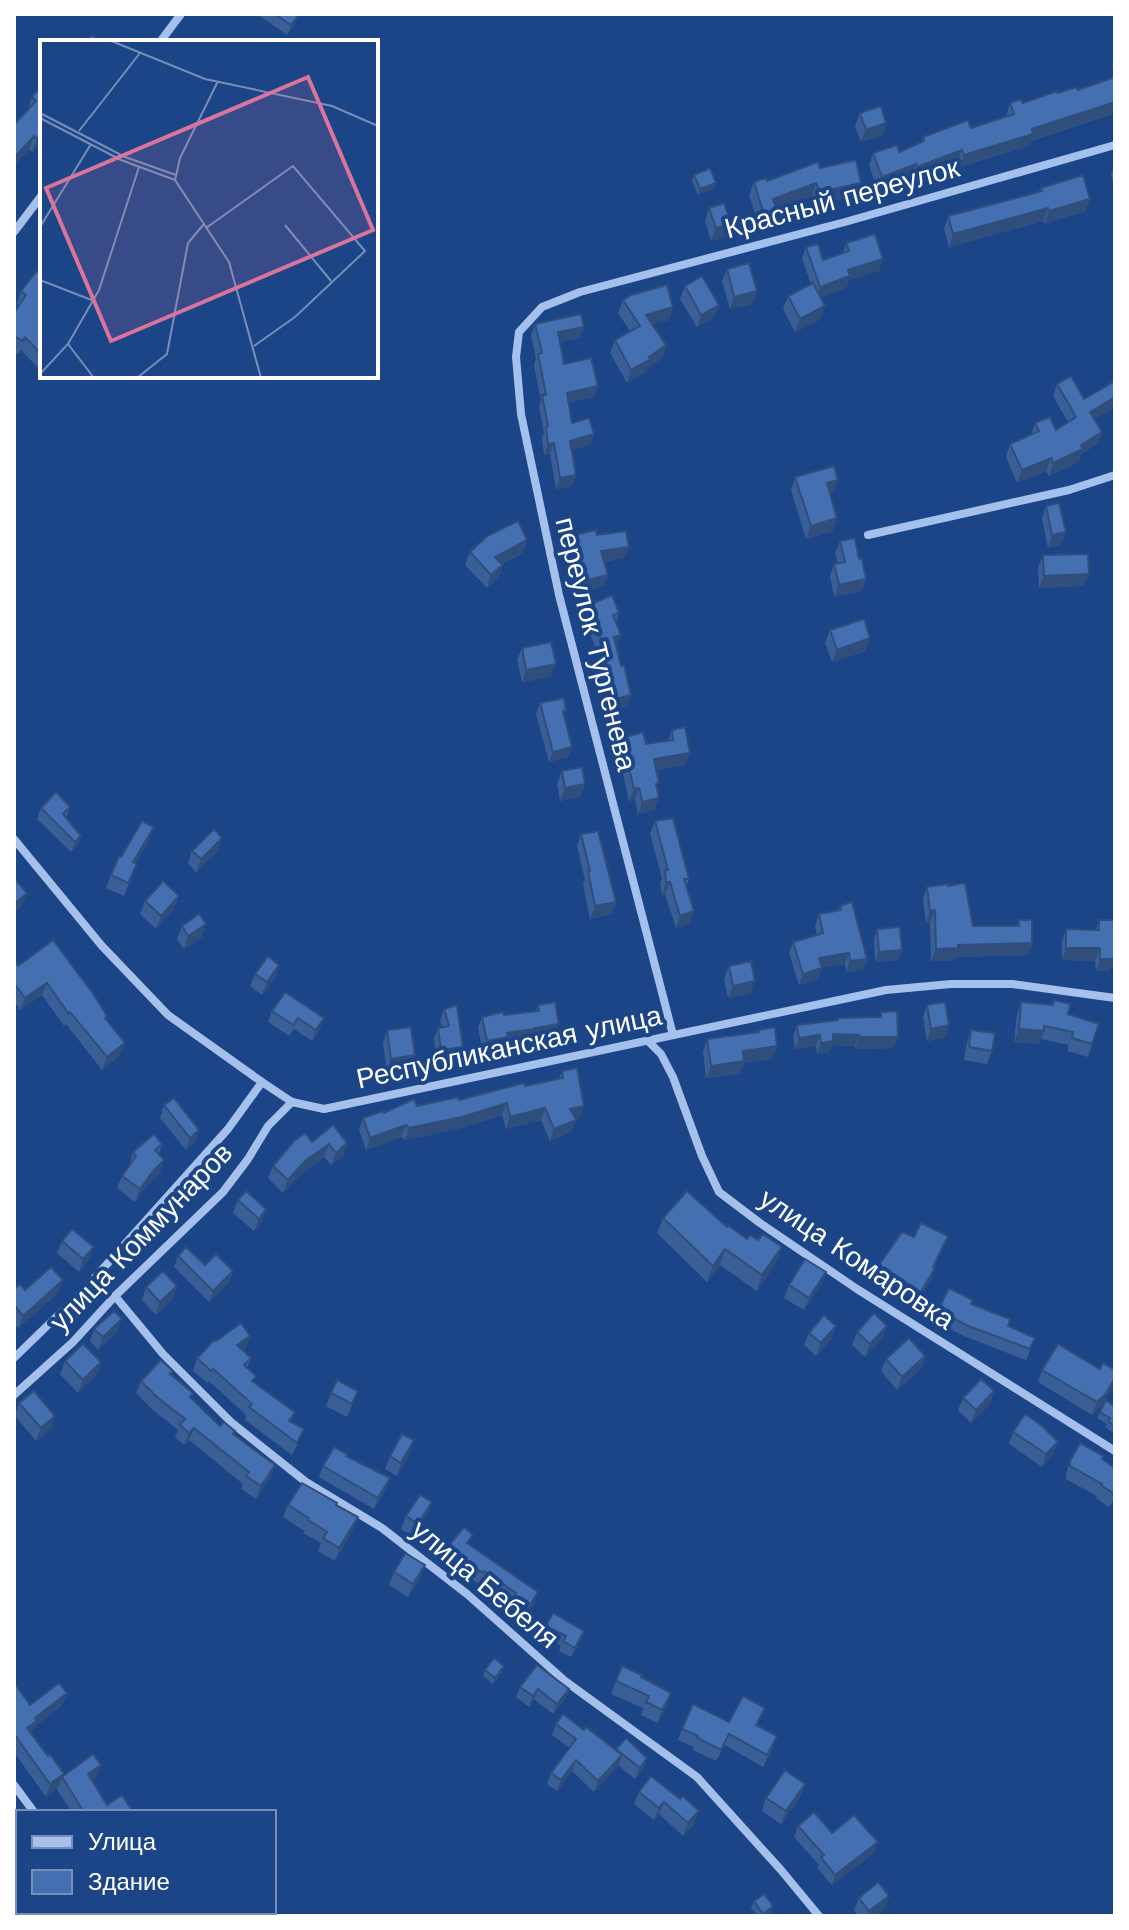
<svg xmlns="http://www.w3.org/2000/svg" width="1129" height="1930" font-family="'Work Sans',sans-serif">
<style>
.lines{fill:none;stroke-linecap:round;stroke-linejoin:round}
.street{stroke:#a5c1eb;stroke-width:8}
.wall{fill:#3a5f97}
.shaded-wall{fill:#304e7b}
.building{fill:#446fb0;stroke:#304e7b;stroke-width:2}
.labels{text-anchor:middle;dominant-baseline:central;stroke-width:8;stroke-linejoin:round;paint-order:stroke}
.street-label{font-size:28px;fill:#fff;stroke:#1c4587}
.inset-road{fill:none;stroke:#778fb7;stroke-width:2}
.view{fill:#da749d;fill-opacity:0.15;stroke:#da749d;stroke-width:4}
.inset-edge{fill:none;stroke:#fff;stroke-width:4}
</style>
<rect width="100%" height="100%" fill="#1c4587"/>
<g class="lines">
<!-- street -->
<g class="street">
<path d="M160,42l21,-28"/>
<path d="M14,232l28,-37"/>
<path d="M868,535l201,-45 46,-15"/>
<path d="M14,839l88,107 66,69 94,67 30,20 32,7 562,-119 65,-6h61l103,14"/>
<path d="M673,1035l-114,-440 -38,-181 -5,-57 3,-25 23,-25 38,-15 265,-70 270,-77"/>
<path d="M647,1040l14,14 12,23 29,79 17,36 41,31 97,66 258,162"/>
<path d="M115,1296l48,58 69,69 74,59 76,46 85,66 98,87 132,96 84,93 38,46"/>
<path d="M14,1358l68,-66 146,-163 34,-47"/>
<path d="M14,1395l59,-53 42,-46 108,-104 25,-33 20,-33 24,-24"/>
<path d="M14,1785l20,27"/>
<path d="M107,1912l3,4"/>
</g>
</g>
<!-- wall -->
<g class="wall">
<path d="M257,14h42l-4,10 -8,11z"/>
<path d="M1115,56v17l-3,-9z"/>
<path d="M1115,77v36l-84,28 -2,5 -70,21 -1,-4 -46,16v-2l-35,12 -8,-24 4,-12 26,-1 22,-9 2,-6 48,-9 35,-11 4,-14h13l55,-13z"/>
<path d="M42,87v53l-1,3 -9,9 -3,-3 -15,17v-41l14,-16 4,-13z"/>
<path d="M860,113l26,10 -4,13 -21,6 -6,-16z"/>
<path d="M1115,162v27l-4,-14z"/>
<path d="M820,168l41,15 -5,13 -41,8 -3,-8 -36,13 1,2 -5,13 -12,4 -11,-33 5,-13 13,-1z"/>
<path d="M694,175l22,8 -3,6 -15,6 -6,-14z"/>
<path d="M1041,188l45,23 -42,13 -1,-3 -94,26 -5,-18 4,-13 91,-24z"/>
<path d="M709,208l17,28 -15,5 -6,-20z"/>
<path d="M846,243l33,28 -30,9 -3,8 -25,9v22l-26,13 -12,-23 5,-13 23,-12 -9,-25 4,-12 17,13 20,-7z"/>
<path d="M727,269l25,35 -22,5 -8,-28z"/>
<path d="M42,275v97l-21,-22 -3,4 -4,-3v-38l5,-8 -2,-1 4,-13z"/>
<path d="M685,286l34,19 -5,12 -17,10 -17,-28z"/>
<path d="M623,300l50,7 -4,13 -16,4 13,21 -4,13 -14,9 -2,5 -19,11 -17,-30 5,-13 15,-9 -12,-18z"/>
<path d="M535,324l49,3 -4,11 -20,4 4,22 30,33 -25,5 3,21 22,11 -4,11 -18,5 4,25 -4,11 -16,3 -6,-35 -6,1 -2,-18 2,-4 -5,-27 2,-5 -7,-36 2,-7 -5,-23z"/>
<path d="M1115,381v26l-21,12 8,13 -5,12 -16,10 -2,8 -30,14 -3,-5 -29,12 -11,-26 4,-13 21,-9 4,-12 21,7 12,-8 -15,-26 4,-12 27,15z"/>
<path d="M795,477l38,16 -3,1 3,37 -27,8 -15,-49z"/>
<path d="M1046,506l15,39 -13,3 -6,-29z"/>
<path d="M597,535l27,23 -20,4 4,13 -4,11 -27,8 -15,-45 4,-12z"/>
<path d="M840,541l19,18 7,20 -4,12 -28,6 -4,-21 4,-12h4l-3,-11z"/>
<path d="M470,552l53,1 -21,11 1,1 -5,13 -11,10 -22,-23z"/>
<path d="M1043,555l41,31 -45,2 -1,-20z"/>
<path d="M589,605l30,8 -3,9 5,13 -5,12 11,60 -19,5 -5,-23 1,-4 -10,-41 -10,-27z"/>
<path d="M830,630l40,8 -5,13 -33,11 -7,-19z"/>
<path d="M522,648l29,29 -29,5 -5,-22z"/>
<path d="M540,703l24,14 8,30 -4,10 -19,5 -13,-48z"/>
<path d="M672,730l13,35 -29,5 1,19 -2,21 -17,4 -3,-14 -6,1 -11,-51 4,-12 24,6 22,-3z"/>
<path d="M562,771l23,13 -5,13 -20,4 -3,-17z"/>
<path d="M70,807l-4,11 15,18 -4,10 -6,6 -34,-33 4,-11z"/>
<path d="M655,821l34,58 -3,8 8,24 -5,13 -13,4 -11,-34 -3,1 -2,-12 2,-5 -12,-44z"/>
<path d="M154,827l-5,13 -14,23 -3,14 -8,19 -18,-8 5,-13 10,-18z"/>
<path d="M581,834l35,68 -4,12 -22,5 -7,-35 2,-4 -8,-34z"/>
<path d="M192,851h26l-22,21 -8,-9z"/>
<path d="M948,886l25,40h44l2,-6 13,23 -4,12 -73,2 -1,4h-23l-1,-38h-4l-3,-24 4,-12z"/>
<path d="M179,896l-5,12 -18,21 -16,-15 5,-13z"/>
<path d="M840,906l27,53 -4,11 -17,2 -1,-8 -23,4 -4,11 -19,6 -10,-32 4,-11 24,-7 -2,-9 4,-12 20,-4z"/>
<path d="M1099,920l12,47 -2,4h-13l-1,-10 -33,-1v-18l4,-13 30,1z"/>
<path d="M182,926l20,11 -18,12 -7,-10z"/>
<path d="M877,929l21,31 -23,2 -1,-23z"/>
<path d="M14,963l93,53 -1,3 14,36 -18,15 -36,-46 -2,2 -22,-31 -22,15 -6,-9z"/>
<path d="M729,966l22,28 -23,4 -4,-19z"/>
<path d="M255,974l20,4 -13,17 -12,-9z"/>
<path d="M285,992l35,37 -8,12 -18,-12 -5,7 -21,-14 4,-11z"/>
<path d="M1021,1002l78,22 -11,33 -21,-6 2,-6 -28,-6 -2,5 -25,-2 3,-28z"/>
<path d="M538,1005l17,30 -24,4v2l-25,3 -2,4 -21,5 -5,-25 4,-11 54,-6z"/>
<path d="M927,1005l18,33 -18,3 -4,-24z"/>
<path d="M444,1009l19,38 -4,11 -22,3 -3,-22 4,-11 4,-1 -2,-7z"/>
<path d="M881,1012l13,36 -39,1v-3l-23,-1 -3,7 -12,2 -1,-8 -21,3 -2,-13 4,-11 40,-5 42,-3z"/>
<path d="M387,1030l23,38 -23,3 -4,-28z"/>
<path d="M758,1030l15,29 -29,4 -4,11 -34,4 -3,-26 4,-13 51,-7z"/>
<path d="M971,1030l21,21 -5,13 -23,-4 3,-18z"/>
<path d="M562,1071l18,47 -5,1 -4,13 -21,9 -9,-21 -35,9 -4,-14 -44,14 -53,11 -4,-3 -35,13 -7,-20 4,-12 54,-12 42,-6 100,-21z"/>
<path d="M164,1105l35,25 -4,13 -9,7 -26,-32z"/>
<path d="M312,1142l35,1 -4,13 -12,9 -7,-8 -23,17 -18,19 -15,-15 5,-12z"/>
<path d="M162,1144l-3,10 1,19 -11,10 -14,19 -18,-14 5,-12 7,-10 4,-14z"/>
<path d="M238,1200l24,22 -8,9 -21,-18z"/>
<path d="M663,1218l64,9 20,12 11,1 18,23 -19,28 -37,-26 -13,17 -50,-49z"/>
<path d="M948,1236l-14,31 1,1 -4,11 -15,24 -41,-26 4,-12 35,-28z"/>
<path d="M62,1241l27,18 -10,13 -22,-19z"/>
<path d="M178,1256l27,9 28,6 -4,11 -20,20 -35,-35z"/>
<path d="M826,1272l-5,12 -17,26 -20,-12 5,-13z"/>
<path d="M63,1280l-5,13 -40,35 -4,-5v-34l11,1z"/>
<path d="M177,1286l-5,13 -16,16 -14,-15 4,-13z"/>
<path d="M972,1305l59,44 -5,11 -62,-24 -29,-15 3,-11z"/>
<path d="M836,1326l-5,13 -15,17 -12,-11 5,-12z"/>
<path d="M887,1326l-5,12 -17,19 -13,-12 5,-13z"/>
<path d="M94,1329l23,3 -19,18 -8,-9z"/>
<path d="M250,1336l-4,12 -3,3 8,7 -4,10 7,14 41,30 -4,10 8,19 -7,14 -47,-35 1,-5 -37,-34 -2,2 -14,-12 4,-13 19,-17z"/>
<path d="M925,1356l-4,13 -24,21 -16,-19 5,-12z"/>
<path d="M65,1361l36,1 -5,13 -18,18 -18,-19z"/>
<path d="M1042,1370l72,15 -14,22 -8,8 -54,-33z"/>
<path d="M173,1371l-1,5 19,23 29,27 15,5 -1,4 41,30 -5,13 -14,21 -15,-10 2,-5 -54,-44 -5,5 -9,-8 3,-7 -25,-20 -17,-17 5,-12z"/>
<path d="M358,1391l-11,26 -21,-11 5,-13z"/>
<path d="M994,1391l-4,13 -19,19 -13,-13 5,-12z"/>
<path d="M19,1403l36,13 -4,13 -15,12 -21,-25z"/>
<path d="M1115,1407v27l-10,-7 2,-3 -10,-6 3,-6z"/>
<path d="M1013,1432l40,22 -11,13 -33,-23z"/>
<path d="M410,1453l-13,23 -12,-7 5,-13z"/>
<path d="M346,1457l44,21 -4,11 -12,20 -55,-32 4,-11z"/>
<path d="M1102,1460l13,8v30l-6,9 -13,-9 1,-2 -31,-17v-5l4,-13z"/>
<path d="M432,1502l-5,13 -14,22 -12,-8 5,-13z"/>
<path d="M288,1505h48l17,25 -18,31 -17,-10 3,-8 -18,-10 1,-2 -21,-14z"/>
<path d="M470,1545l68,47 -4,12 -12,17 -14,-10 3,-8 -31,-20 -1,1 -11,-7 -24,-19 4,-11z"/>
<path d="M394,1572l26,6 -12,19 -19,-12z"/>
<path d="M546,1626l35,15 -10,16 -12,-6 2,-5 -19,-11z"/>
<path d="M485,1670l17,2 -9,12 -10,-8z"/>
<path d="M641,1677l26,29 -10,17 -16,-8 2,-7 -32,-14 5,-13z"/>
<path d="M14,1682l16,23 37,-12 -5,12 -28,22 -3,7 17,22 16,18 -1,2 34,1 -5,3 15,25 26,7h-61l-15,-22 1,-3 -12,10 -32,-45z"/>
<path d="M520,1687l49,2 -4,10 -12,15 -19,-15 -5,8 -13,-10z"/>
<path d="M765,1708l-8,18 16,21 -10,20 -38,-22 -9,16 -23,-11 1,-3 -16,-7 4,-11 47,-7z"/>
<path d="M556,1724l28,6 32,21v-2l31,9 -4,11 -8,10 -17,-14 -24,27 -22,-21 -15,20 -10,-7 4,-11 19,-25 -18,-13z"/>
<path d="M805,1784l-5,13 -19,27 -19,-13 4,-13z"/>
<path d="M639,1792l41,7 19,12 -5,13 -11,12 -24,-22 -5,6 -20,-16z"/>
<path d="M798,1826l34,7 42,20 -42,32 -15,-17 2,-3 -25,-28z"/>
<path d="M889,1896l-4,12 -10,8h-17l-4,-6 5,-12z"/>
<path d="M754,1901l17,11 -5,4h-8l-7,-8z"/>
<path d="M130,1912h33l3,4h-37z"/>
<path d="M188,1912h26l3,4h-30z"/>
</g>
<!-- shaded-wall -->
<g class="shaded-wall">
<path d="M299,14l-4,10 -8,11 4,-10z"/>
<path d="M1115,102v11l-84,28 -2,5 -70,21 5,-12 68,-26z"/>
<path d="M886,123l-4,13 -21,6 5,-12z"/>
<path d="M42,134l-1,9 -9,9 5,-13z"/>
<path d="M34,136l-5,13 -15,17 1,-9z"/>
<path d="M962,150l-4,13 -46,16 5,-12z"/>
<path d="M916,164l-4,13 -35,12 5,-12z"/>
<path d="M716,183l-3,6 -15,6 2,-6z"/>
<path d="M816,183l-4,13 -44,15 5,-12z"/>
<path d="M861,183l-5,13 -41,8 5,-12z"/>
<path d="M1090,199l-4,12 -42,13 5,-13z"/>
<path d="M1048,208l-5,13 -94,26 4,-13z"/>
<path d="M777,211l-5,13 -12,4 4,-13z"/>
<path d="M731,224l-5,12 -15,5 5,-13z"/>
<path d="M883,259l-4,12 -30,9 -3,8 -30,11 4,-12 28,-17z"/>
<path d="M757,291l-5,13 -22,5 4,-12z"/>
<path d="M719,305l-5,12 -17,10 4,-12z"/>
<path d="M825,306l-4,13 -26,13 5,-13z"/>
<path d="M673,307l-4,13 -27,7 4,-12z"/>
<path d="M584,327l-4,11 -26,5 4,-11z"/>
<path d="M666,345l-4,13 -14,9 -2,5 -19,11 4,-13z"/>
<path d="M598,386l-4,11 -31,7 4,-11z"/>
<path d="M1115,397v10l-30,17 5,-12z"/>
<path d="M1102,432l-5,12 -16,10 -2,8 -30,14 4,-13z"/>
<path d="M594,434l-4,11 -24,7 4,-11z"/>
<path d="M554,443l-4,11 -6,1 4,-11z"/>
<path d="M1051,458l-5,13 -29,12 5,-13z"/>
<path d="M576,475l-4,11 -16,3 4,-11z"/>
<path d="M838,480l-5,13 -11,3 5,-13z"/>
<path d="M837,518l-4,13 -27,8 5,-13z"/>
<path d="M1066,532l-5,13 -13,3 4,-13z"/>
<path d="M527,540l-4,13 -33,16 5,-12z"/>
<path d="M629,547l-5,11 -27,5 4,-12z"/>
<path d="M503,565l-5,13 -11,10 4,-13z"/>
<path d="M1089,574l-5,12 -45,2 5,-12z"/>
<path d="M608,575l-4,11 -27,8 4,-12z"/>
<path d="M866,579l-4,12 -28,6 5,-12z"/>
<path d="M621,635l-5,12 -2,-10z"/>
<path d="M870,638l-5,13 -33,11 5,-12z"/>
<path d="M556,664l-5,13 -29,5 4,-12z"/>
<path d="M631,695l-4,12 -19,5 4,-12z"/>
<path d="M572,747l-4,10 -19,5 4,-10z"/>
<path d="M690,753l-5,12 -35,6 4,-12z"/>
<path d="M585,784l-5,13 -20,4 5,-13z"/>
<path d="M639,788l-4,12 -6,1 5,-12z"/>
<path d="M659,798l-4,12 -17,4 4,-12z"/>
<path d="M154,827l-5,13 -21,35 5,-13z"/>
<path d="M81,836l-4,10 -6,6 4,-10z"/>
<path d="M222,838l-4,13 -22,21 5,-13z"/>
<path d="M666,882h4l-5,12 -3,1z"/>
<path d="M27,893l-5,13 -8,6v-8z"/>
<path d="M179,896l-5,12 -18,21 5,-13z"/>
<path d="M616,902l-4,12 -22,5 5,-13z"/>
<path d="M935,910l-5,13h-4l4,-12z"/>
<path d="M694,911l-5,13 -13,4 4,-12z"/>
<path d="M206,924l-4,13 -18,12 4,-13z"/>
<path d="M1032,943l-4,12 -73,2 -1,4h-23l5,-12 22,-4z"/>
<path d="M1066,948h34l-5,13 -33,-1z"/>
<path d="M902,950l-4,10 -23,2 4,-10z"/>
<path d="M849,953l-4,11 -23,4 -4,11 -19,6 4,-11 16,-16z"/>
<path d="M1114,955h1v12h-4l-2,4h-13l4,-12z"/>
<path d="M867,959l-4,11 -17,2 4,-11z"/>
<path d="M279,965l-4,13 -13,17 5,-13z"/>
<path d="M755,981l-4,13 -23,4 5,-12z"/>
<path d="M47,983l-5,12 -22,15 5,-12z"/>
<path d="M324,1018l-4,11 -8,12 4,-11z"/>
<path d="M559,1024l-4,11 -24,4v2l-25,3 -2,4 -21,5 4,-12 20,-8z"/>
<path d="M949,1025l-4,13 -18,3 4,-12z"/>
<path d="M1019,1029l25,2 -5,13 -25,-2z"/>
<path d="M833,1034l26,1 -4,11 -23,-1 -3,7 -12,2 4,-11z"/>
<path d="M820,1035l-4,11 -21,3 4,-11z"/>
<path d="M859,1037h39l-4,11 -39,1z"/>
<path d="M125,1043l-5,12 -18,15 5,-13z"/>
<path d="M777,1046l-4,13 -29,4 -4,11 -34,4 5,-12 32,-15z"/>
<path d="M463,1047l-4,11 -22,3 4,-11z"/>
<path d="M415,1055l-5,13 -23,3 4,-12z"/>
<path d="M507,1103l-5,12 -44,14 -53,11 4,-12z"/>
<path d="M584,1106l-4,12 -14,3 4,-12z"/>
<path d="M545,1108l-4,12 -35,9 4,-12z"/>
<path d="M576,1120l-5,12 -21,9 4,-12z"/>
<path d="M406,1125l-5,12 -35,13 4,-12z"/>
<path d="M199,1130l-4,13 -9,7 4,-12z"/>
<path d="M347,1143l-4,13 -12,9 5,-12z"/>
<path d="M329,1144l-5,13 -23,17 -18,19 5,-13 17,-19z"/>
<path d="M164,1160l-4,13 -11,10 -14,19 5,-13 14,-19z"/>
<path d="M266,1209l-4,13 -8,9 5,-12z"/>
<path d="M94,1247l-5,12 -10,13 4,-13z"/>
<path d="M782,1247l-6,16 -19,28 5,-16z"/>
<path d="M725,1249l-5,16 -13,17 6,-16z"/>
<path d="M935,1268l-4,11 -15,24 5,-11z"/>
<path d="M233,1271l-4,11 -20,20 4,-11z"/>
<path d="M826,1272l-5,12 -17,26 5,-12z"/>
<path d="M63,1280l-5,13 -40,35 5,-12z"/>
<path d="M177,1286l-5,13 -16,16 4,-13z"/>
<path d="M122,1319l-5,13 -19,18 5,-13z"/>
<path d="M836,1326l-5,13 -15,17 5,-13z"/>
<path d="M887,1326l-5,12 -17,19 5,-13z"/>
<path d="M250,1336l-4,12 -13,10 4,-13z"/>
<path d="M925,1356l-4,13 -24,21 5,-13z"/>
<path d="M101,1362l-5,13 -18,18 5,-13z"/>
<path d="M1115,1378l-1,7 -14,22 -8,8 5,-13z"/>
<path d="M994,1391l-4,13 -19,19 5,-13z"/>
<path d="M55,1416l-4,13 -15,12 5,-13z"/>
<path d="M194,1428l-5,12 -5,5 5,-12z"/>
<path d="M414,1440l-4,13 -13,23 4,-13z"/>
<path d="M1058,1442l-5,12 -11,13 4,-13z"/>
<path d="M275,1465l-5,13 -14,21 5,-13z"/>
<path d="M390,1478l-4,11 -12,20 4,-11z"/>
<path d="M432,1502l-5,13 -14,22 5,-13z"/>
<path d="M358,1517l-5,13 -18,31 4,-13z"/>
<path d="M425,1565l-5,13 -12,19 5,-13z"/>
<path d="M538,1592l-4,12 -12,17 5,-11z"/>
<path d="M584,1631l-3,10 -10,16 4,-9z"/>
<path d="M504,1666l-2,6 -9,12 2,-6z"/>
<path d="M538,1689l-4,10 -5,8 4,-11z"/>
<path d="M569,1689l-4,10 -12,15 4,-10z"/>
<path d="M67,1693l-5,12 -28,22 -2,6 -10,7 5,-12 8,-10z"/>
<path d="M671,1693l-4,13 -10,17 5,-13z"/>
<path d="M622,1755l-4,11 -24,26 4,-11z"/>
<path d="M647,1758l-4,11 -8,10 5,-11z"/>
<path d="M576,1760l-4,11 -15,20 4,-11z"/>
<path d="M101,1765l-4,12 -14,9 5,-12z"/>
<path d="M64,1774l-6,13 -12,10 4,-13z"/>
<path d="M805,1784l-5,13 -19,27 5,-13z"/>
<path d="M664,1802l-5,12 -5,6 5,-12z"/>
<path d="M699,1811l-5,13 -11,12 5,-13z"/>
<path d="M18,1835v10l-4,2v-10z"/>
<path d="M878,1842l-4,11 -42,32 3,-10z"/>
<path d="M889,1896l-4,12 -10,8h-7l1,-5z"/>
<path d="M773,1906l-2,6 -5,4h-4l1,-2z"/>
</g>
<!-- building -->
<g class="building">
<path d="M275,14h24l-8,11z"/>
<path d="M92,35l9,7h-15z"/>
<path d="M1115,77v25l-83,27 1,5 -69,21 -2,-5 -45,17 -1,-3 -34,13 -9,-24 24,-8 2,7 25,-11 -1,-4 45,-17 3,8 43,-14 -4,-11 11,-4 2,4 34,-12 1,2 18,-6 2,3z"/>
<path d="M42,87v36l-2,2 2,2v7l-5,5 -3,-3 -19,21 -1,-1v-31l22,-24 -4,-5z"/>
<path d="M881,106l5,17 -20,7 -6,-17z"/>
<path d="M856,160l5,23 -41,9 -4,-9 -43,16 4,12 -13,4 -10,-33 12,-4 1,3 51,-19 2,6z"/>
<path d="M710,168l6,15 -16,6 -6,-14z"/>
<path d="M1083,175l7,24 -41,12 -1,-3 -95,26 -5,-18 94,-25 -1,-3z"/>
<path d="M724,203l7,21 -15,4 -7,-20z"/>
<path d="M875,234l8,25 -35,11 2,6 -30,11 -14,-40 12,-3 5,16 26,-9 -3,-8z"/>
<path d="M749,263l8,28 -23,6 -7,-28z"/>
<path d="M37,271l5,4v80l-17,-18 -2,4 -9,-5v-23l12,-18 -5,-4z"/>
<path d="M702,276l17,29 -18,10 -16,-29z"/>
<path d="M813,283l12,23 -25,13 -12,-23z"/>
<path d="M667,285l6,22 -27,8 20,30 -17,12 2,2 -20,11 -16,-30 25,-14 -17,-26 8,-5z"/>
<path d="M581,314l3,13 -26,5 6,32 27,-6 7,28 -31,7 5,30 17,-5 5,16 -24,7 6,34 -16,3 -6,-35 -6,1 -2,-17 2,-1 -6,-31h4l-8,-41 4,-1 -7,-29z"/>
<path d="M1071,376l13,23 31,-18v16l-25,15 12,20 -21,13 2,4 -30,14 -2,-5 -29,12 -12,-26 29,-13 -4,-8 15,-6 6,13 20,-13 -19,-33z"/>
<path d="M834,466l4,14 -11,3 10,35 -26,8 -16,-49z"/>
<path d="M1059,503l7,29 -14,3 -6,-29z"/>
<path d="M518,521l9,19 -32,17 8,8 -12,10 -21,-23 17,-16z"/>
<path d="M596,530l1,5 29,-4 3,16 -28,4 7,24 -27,7 -15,-45z"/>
<path d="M855,538l4,21 3,-1 4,21 -27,6 -5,-21 11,-2 -5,-21z"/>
<path d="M1088,554l1,20 -45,2 -1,-21z"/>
<path d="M612,595l7,18 -6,2 8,20 -7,2 7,29 3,-1 7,30 -19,5 -5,-23h2l-10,-45 -10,-27z"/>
<path d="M864,619l6,19 -33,12 -7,-20z"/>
<path d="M551,642l5,22 -30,6 -4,-22z"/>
<path d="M564,698l2,13h-3l9,36 -19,5 -13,-49z"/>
<path d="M685,727l5,26 -36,6 5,24 -3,1 3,14 -17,4 -3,-14 -5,1 -12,-51 21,-6 3,12 27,-4 -1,-10z"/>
<path d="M582,767l3,17 -20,4 -3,-17z"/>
<path d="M56,792l14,15 -7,7 18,22 -6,6 -34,-34z"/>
<path d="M673,818l16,61h-5l10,32 -14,5 -10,-34h-4l-1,-12h3l-13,-49z"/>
<path d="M142,821l12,6 -21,35 4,2 -9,19 -17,-8 8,-19 2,1z"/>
<path d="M214,829l8,9 -21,21 -9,-8z"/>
<path d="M598,831l18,71 -21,4 -7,-35h2l-9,-37z"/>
<path d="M14,878l13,15 -13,11z"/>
<path d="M163,881l16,15 -18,20 -16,-15z"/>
<path d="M965,883l8,43h46v-6h13v23l-74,2v3l-22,1 -1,-39 -5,1 -3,-24 21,-3v2z"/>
<path d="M852,902l15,57 -17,2 -1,-8 -30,5 3,10 -19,6 -10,-32 30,-9 -4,-19 22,-4 -1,-4z"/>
<path d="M199,914l7,10 -18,12 -6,-10z"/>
<path d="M1099,920h16v35h-1v4h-14v-11h-34v-19l33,1z"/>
<path d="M900,927l2,23 -23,2 -2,-23z"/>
<path d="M53,940l41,55 13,21 -2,2 20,25 -18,14 -37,-45 -2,1 -21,-30 -22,15 -11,-15v-20l2,-1 2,4z"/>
<path d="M268,956l11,9 -12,17 -12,-8z"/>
<path d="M751,961l4,20 -22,5 -4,-20z"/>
<path d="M285,992l39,26 -8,12 -18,-12 -5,7 -21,-14z"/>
<path d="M1054,1000l16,4 -2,10 31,10 -7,20 -20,-6 1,-6 -29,-6v5l-25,-2 2,-27 32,3z"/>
<path d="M555,1002l4,22 -24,4v1l-28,4 1,4 -21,4 -5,-24 21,-5 1,3 35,-4 -1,-6z"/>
<path d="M945,1002l4,23 -18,4 -4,-24z"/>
<path d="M457,1005l6,42 -22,3 -3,-22 11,-2 -5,-17z"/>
<path d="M897,1011l1,26h-39v-2l-26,-1v7l-12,2 -1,-8 -21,3 -2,-13 41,-5v-2l43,-1v-5z"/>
<path d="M411,1027l4,28 -24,4 -4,-29z"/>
<path d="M775,1027l2,19 -34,5 1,10 -33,5 -4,-27 52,-7 -1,-2z"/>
<path d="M971,1030l24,3 -3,18 -23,-4z"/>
<path d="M577,1068l7,38 -14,3 6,11 -22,9 -9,-21 -35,9 -3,-14 -45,14 -53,11 -3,-3 -36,13 -7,-20 20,-7 1,2 30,-14 3,7 41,-9 1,3 65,-17 1,3 38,-8 -1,-7z"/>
<path d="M174,1098l25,32 -9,8 -26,-33z"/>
<path d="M333,1125l14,18 -11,10 -7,-9 -24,17 -17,19 -15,-14 21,-25 11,-8 7,9z"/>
<path d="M154,1134l8,10 -7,6 9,10 -10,10 -14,19 -18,-13 14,-20 -3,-4z"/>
<path d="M246,1191l20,18 -7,10 -21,-19z"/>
<path d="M687,1191l40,36 1,-2 19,14 3,-4 8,5 5,-6 19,13 -20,28 -37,-26 -12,17 -50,-48z"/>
<path d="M921,1223l27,13 -15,31 2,1 -14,24 -42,-27 23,-33 12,5z"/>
<path d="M72,1229l22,18 -11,12 -21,-18z"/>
<path d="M186,1247l19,18 11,-11 17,17 -20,20 -35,-35z"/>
<path d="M805,1259l21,13 -17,26 -20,-13z"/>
<path d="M51,1267l12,13 -40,36 -9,-11v-16l6,-5 5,6z"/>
<path d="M163,1271l14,15 -17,16 -14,-15z"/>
<path d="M949,1288l24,12 -2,4 39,15 -2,7 27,12 -5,11 -62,-23 -30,-16z"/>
<path d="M114,1311l8,8 -19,18 -9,-8z"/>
<path d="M874,1313l13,13 -17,18 -13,-12z"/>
<path d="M824,1315l12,11 -15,17 -12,-10z"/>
<path d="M241,1323l9,13 -13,9 14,13 -7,7 12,11 -4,5 43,31 -6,9 15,8 -7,14 -48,-36 3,-3 -39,-35 -2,2 -14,-13 17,-18 2,1z"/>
<path d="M909,1338l16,18 -23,21 -16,-18z"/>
<path d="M83,1344l18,18 -18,18 -18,-19z"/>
<path d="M1058,1344l42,25 3,-6 12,7v8l-10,17 -8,7 -55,-32z"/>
<path d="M161,1360l12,11 -3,3 23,19 -3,4 30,29 4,-4 11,9 -2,3 42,31 -14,21 -15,-10 3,-4 -55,-44 -5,5 -9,-8 5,-6 -27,-21 -17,-17z"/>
<path d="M981,1379l13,12 -18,19 -13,-12z"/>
<path d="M337,1380l21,11 -6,13 -21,-11z"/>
<path d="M34,1391l21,25 -14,12 -22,-25z"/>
<path d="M1106,1400l9,7v19l-7,-5 2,-3 -10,-6z"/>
<path d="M1025,1414l16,11 17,17 -12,12 -33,-22z"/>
<path d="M402,1434l12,6 -13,23 -11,-7z"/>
<path d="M1080,1443l24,13 -2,3 13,9v24l-1,2 -13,-9 1,-1 -32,-18v-5z"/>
<path d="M334,1447l13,7 -1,2 44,22 -12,20 -55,-32z"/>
<path d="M302,1483l35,20 -1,2 22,12 -19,31 -16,-10 4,-6 -19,-12 1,-2 -21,-13z"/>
<path d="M420,1495l12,7 -14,22 -12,-8z"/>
<path d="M464,1527l9,8 -6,8 71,49 -11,18 -15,-10 4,-7 -32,-22 -1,2 -11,-7 -24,-19z"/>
<path d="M405,1553l20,12 -12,19 -19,-12z"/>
<path d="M553,1613l31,18 -9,17 -12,-7 3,-5 -20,-10z"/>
<path d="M494,1658l10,8 -9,12 -10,-8z"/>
<path d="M537,1665l32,24 -12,15 -19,-15 -5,7 -13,-9z"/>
<path d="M622,1666l20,9 -1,2 30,16 -9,17 -16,-8 3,-6 -33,-15z"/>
<path d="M14,1682l16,23 29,-22 8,10 -32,25 2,3 -10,7 21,28 2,-2 14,20 -14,10 -36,-50z"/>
<path d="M743,1696l22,12 -9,17 21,11 -10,19 -38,-21 -8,16 -24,-12 1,-2 -16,-7 11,-25 36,18z"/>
<path d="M563,1714l21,16 2,-3 36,28 -24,26 -22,-21 -15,20 -10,-7 25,-34 -20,-15z"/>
<path d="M626,1738l21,20 -7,10 -24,-19z"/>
<path d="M93,1754l8,11 -13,9 19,31 15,-10 11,17h-49l-22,-35z"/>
<path d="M785,1770l20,14 -19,27 -20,-13z"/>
<path d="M651,1776l29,23 3,-3 16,15 -11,12 -24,-21 -5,6 -20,-16z"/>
<path d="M14,1806l4,6v23l-4,2z"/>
<path d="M814,1812l18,21 22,-18 24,27 -43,33 -14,-18 3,-2 -26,-29z"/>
<path d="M878,1882l11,14 -20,15 -10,-13z"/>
<path d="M764,1894l9,12 -10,8 -9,-13z"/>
<path d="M25,1912h19l2,4h-27z"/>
<path d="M63,1912h27l3,4h-36z"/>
<path d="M137,1912h26l3,4h-20l-1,-3 -4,3z"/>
<path d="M195,1912h19l3,4h-19z"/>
<path d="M230,1912h22l-5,4h-22z"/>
</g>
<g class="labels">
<!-- street labels -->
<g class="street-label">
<text transform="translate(842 198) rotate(-15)">Красный переулок</text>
<text transform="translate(596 644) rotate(76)">переулок Тургенева</text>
<text transform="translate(509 1047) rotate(-12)">Республиканская улица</text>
<text transform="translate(141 1237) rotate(-46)">улица Коммунаров</text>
<text transform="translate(857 1259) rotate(34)">улица Комаровка</text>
<text transform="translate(485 1584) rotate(40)">улица Бебеля</text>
</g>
</g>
<!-- overview -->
<g transform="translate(40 40)">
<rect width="338" height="338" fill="#1c4587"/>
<path class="inset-road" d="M69,0l96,39 127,27 46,20M178,41l-38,77 -5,22 54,82 32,116M0,73l85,44 51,18M0,78l81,42 54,20M39,91l61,-78M245,185l46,56M0,187l51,-83M166,188l87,-62 72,85 -70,66 -41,29M0,240l54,21M28,304l26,34M0,334l28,-30 31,-54 40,-123M97,338l30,-24 21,-111 16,-19"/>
<path class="view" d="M268,37l65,153 -262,111 -65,-153z"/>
<rect width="338" height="338" class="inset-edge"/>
</g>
<!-- border -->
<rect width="1129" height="1930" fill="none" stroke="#ffffff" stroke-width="32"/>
<!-- legend -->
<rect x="16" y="1810" width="260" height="104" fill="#1c4587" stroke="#778fb7" stroke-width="2"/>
<rect x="32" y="1836" width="40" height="12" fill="#a5c1eb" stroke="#778fb7" stroke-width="2"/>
<text x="88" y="1850" font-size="24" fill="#ffffff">Улица</text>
<rect x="32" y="1870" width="40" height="24" fill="#446fb0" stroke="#778fb7" stroke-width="2"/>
<text x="88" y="1890" font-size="24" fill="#ffffff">Здание</text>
</svg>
